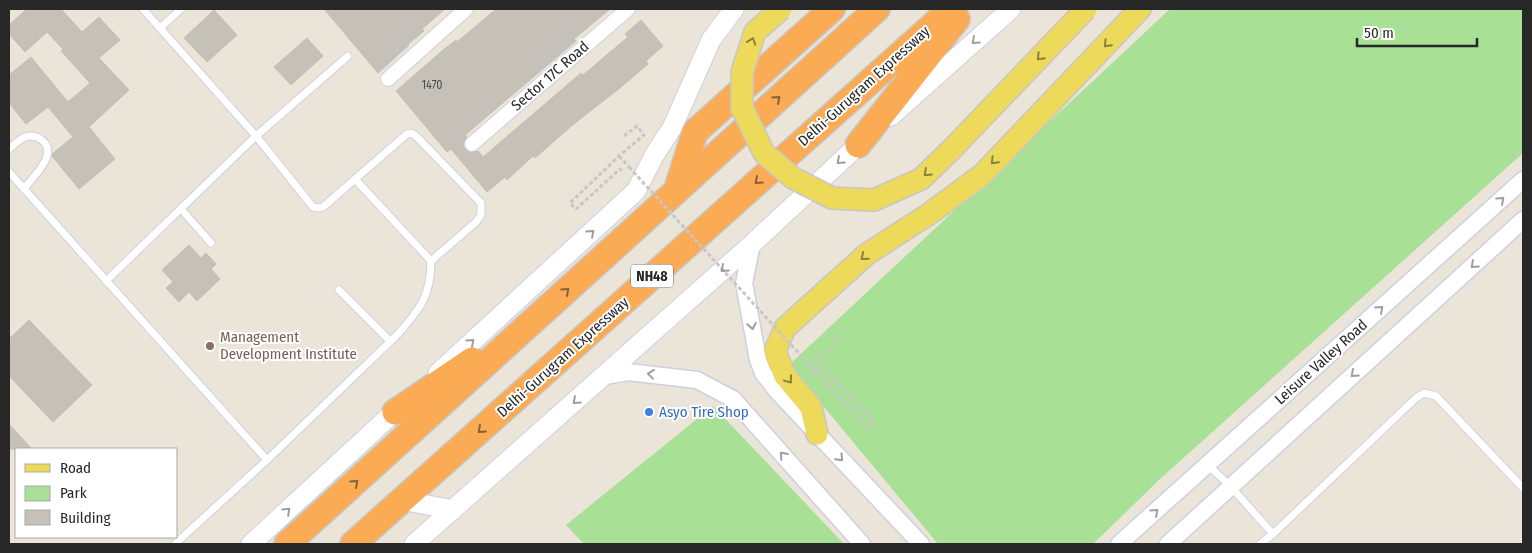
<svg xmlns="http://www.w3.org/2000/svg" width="1532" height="553" font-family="'Fira Sans Condensed',sans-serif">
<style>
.green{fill:#a8e095}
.building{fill:#c5c1b9;stroke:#c5c0b3}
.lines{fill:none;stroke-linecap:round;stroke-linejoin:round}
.service-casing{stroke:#ced0e0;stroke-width:9}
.minor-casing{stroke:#ced0e0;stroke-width:16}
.tertiary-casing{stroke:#ced0e0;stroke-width:19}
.secondary-casing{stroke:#ced0e0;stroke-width:21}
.primary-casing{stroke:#c7c7c7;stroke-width:24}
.motorway-casing{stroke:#c7c7c7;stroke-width:28}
.path{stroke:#c7c7c7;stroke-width:3;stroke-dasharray:4 2.5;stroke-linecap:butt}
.service{stroke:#fff;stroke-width:7}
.minor{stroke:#fff;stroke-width:14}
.tertiary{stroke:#fff;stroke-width:16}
.secondary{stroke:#fff;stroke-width:19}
.primary{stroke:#edd95a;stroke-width:21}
.motorway{stroke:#fbab53;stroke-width:25}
.primary-bridge-casing{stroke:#c7c7c7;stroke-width:24;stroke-linecap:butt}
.path-bridge{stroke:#c7c7c7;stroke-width:3;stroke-dasharray:4 2.5;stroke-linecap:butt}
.primary-bridge{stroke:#edd95a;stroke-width:21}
.oneway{stroke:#8a8040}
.oneway2{stroke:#9e9e9e}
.oneway3{stroke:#86623b}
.education-dot{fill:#8d6e63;stroke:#fff;stroke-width:2}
.shop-dot{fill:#3f7fe0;stroke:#fff;stroke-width:2}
.labels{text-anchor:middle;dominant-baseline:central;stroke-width:4;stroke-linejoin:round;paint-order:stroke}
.number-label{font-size:12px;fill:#4e4e4c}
.shield{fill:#fff;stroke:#686868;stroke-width:1}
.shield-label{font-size:14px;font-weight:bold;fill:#272727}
.street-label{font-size:15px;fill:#272727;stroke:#fff}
.education-label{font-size:15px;fill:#785e54;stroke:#fff;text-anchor:start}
.shop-label{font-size:15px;fill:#366cbe;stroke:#fff;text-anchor:start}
</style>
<rect width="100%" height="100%" fill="#eae4d9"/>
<!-- green -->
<g class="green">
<path d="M1170,9h353v144l-363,326 -67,65h-155l-149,-179z"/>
<path d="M713,406l131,138h-260l-18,-19z"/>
</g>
<!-- building -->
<g class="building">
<path d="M27,9h34l21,23 17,-15 21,23 -21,18 30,32 -40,37 26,32 -36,30 -27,-33 1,-3 20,-16 -25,-30 -22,17 -17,-21v-28l22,-18 37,45 22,-19 -29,-32 2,-2 -16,-17 -22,20 -16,-18v-9z"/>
<path d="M324,9h121l-23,20 2,2 -16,13 1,1 -31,28z"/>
<path d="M496,9h114l-36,30 2,2 -111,94 2,2 -4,8 2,4 5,3 8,-1 5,6 98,-84 2,2 45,-38 -3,-3 16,-14 22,26 -17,15 2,3 -28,24 -45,35 -40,35 -2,-2 -26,24 -2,-3 -18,15 -36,-43 -4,3 -51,-61 47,-41 13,-10 1,2z"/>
<path d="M214,10l23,25 -30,27 -23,-24z"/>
<path d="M307,38l16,18 -32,29 -17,-18z"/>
<path d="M189,245l12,13 5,-5 10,11 -5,5 9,10 -23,22 -8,-9 -10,10 -13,-14 7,-6 -11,-12z"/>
<path d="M29,320l63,65 -39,37 -44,-46v-37z"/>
<path d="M9,424l23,25h-23z"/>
</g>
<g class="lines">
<!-- service casing -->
<g class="service-casing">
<g id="service">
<path d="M143,9l113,127 57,71 5,1 5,-1 84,-73 4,-1 5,3 65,67v12l-5,7 -45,39 -76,-82"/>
<path d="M160,28l21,-19"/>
<path d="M9,149c5,-4 9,-9 16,-12 12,-4 26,6 22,19 -3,12 -16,23 -23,33"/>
<path d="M9,172l258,288"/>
<path d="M181,209l30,34"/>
<path d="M106,281l150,-145 92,-80"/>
<path d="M339,290l51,51"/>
<path d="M1208,465l23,22 42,47"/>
<path d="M175,544l92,-84 131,-126c22,-25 33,-38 33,-73"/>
<path d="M1260,544l13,-10 143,-136 8,-5 12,3 87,92"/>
</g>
</g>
<!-- minor casing -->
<g class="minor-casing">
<g id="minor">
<path d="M388,79l78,-70"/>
<path d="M472,144l156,-135"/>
</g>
</g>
<!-- tertiary casing -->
<g class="tertiary-casing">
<g id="tertiary">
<path d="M752,244l-8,39 14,77 5,13 14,18 144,153"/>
<path d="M605,376l23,-4 69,8 36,19 129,145"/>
<path d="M1119,544l404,-364"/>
<path d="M1168,544l355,-324"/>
</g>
</g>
<!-- secondary casing -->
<g class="secondary-casing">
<g id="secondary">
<path d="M891,116l120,-107"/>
<path d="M438,373l198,-182 19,-37 17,-26 39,-88 23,-31"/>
<path d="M402,500l51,10"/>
<path d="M251,544l153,-141"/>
<path d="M414,544l338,-300 116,-108"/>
</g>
</g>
<!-- primary casing -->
<g class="primary-casing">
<path id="primary" d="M817,434l-6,-27 -26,-31 -10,-25 10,-23 82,-74 62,-40 53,-39 158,-166"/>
</g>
<!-- motorway casing -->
<g class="motorway-casing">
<g id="motorway">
<path d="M858,145l99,-126"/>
<path d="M677,189l18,-57 137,-123"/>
<path d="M395,412l77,-52"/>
<path d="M287,544l590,-535"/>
<path d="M353,544l598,-535"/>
</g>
</g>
<!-- path -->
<g class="path">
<path d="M624,136l13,-10 7,9 -25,21 -49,47 6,6 44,-40 4,4"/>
<path d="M619,156l10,11"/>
<path d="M810,365l29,-24 -6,-6"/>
<path d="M810,375l11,-9 53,56 -7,6"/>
</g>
<!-- service -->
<use href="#service" class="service"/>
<!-- minor -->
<use href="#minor" class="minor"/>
<!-- tertiary -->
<use href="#tertiary" class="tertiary"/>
<!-- secondary -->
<use href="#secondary" class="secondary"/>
<!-- primary -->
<use href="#primary" class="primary"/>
<!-- motorway -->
<use href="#motorway" class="motorway"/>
<!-- primary-bridge casing -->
<g class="primary-bridge-casing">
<path id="primary-bridge" d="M781,9l-26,23 -13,40v36l22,45 29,25 39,20 42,2 47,-21 30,-29 135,-141"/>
</g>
<!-- path-bridge -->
<path class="path-bridge" d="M629,167l238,261"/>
<!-- primary-bridge -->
<use href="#primary-bridge" class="primary-bridge"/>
</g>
<!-- one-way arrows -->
<defs><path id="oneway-chevron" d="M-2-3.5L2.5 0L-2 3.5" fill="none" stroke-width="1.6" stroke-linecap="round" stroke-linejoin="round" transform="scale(1.25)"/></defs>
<g class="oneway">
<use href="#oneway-chevron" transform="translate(752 41) rotate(-71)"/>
<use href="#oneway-chevron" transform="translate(1107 44) rotate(134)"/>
<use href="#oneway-chevron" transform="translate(1040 57) rotate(134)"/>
<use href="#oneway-chevron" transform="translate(994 161) rotate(134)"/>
<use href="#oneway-chevron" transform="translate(927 173) rotate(137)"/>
<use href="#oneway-chevron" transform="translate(864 257) rotate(140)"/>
<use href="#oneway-chevron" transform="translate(789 380) rotate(53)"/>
</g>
<g class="oneway2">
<use href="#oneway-chevron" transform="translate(975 41) rotate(138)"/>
<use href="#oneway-chevron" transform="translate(840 161) rotate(138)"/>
<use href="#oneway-chevron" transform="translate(1501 200) rotate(-42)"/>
<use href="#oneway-chevron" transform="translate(591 233) rotate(-42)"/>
<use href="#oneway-chevron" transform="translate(1474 265) rotate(138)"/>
<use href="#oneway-chevron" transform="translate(724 269) rotate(138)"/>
<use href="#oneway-chevron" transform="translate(1380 309) rotate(-42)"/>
<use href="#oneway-chevron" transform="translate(752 326) rotate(80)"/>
<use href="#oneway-chevron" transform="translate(471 342) rotate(-42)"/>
<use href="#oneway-chevron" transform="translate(651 374) rotate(-173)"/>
<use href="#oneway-chevron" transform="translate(1354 374) rotate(138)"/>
<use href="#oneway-chevron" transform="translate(576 401) rotate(138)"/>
<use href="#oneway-chevron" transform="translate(783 455) rotate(-131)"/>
<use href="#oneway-chevron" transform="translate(840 458) rotate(47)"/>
<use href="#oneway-chevron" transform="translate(287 511) rotate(-43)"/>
<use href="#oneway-chevron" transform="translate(1155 512) rotate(-42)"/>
</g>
<g class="oneway3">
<use href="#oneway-chevron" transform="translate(777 99) rotate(-42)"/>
<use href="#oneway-chevron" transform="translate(758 181) rotate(138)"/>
<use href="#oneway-chevron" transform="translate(566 291) rotate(-42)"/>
<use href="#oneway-chevron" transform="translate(481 430) rotate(138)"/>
<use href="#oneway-chevron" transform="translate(355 483) rotate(-42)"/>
</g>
<!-- markers -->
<circle class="education-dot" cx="210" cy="346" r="5"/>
<circle class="shop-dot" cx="649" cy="412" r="5"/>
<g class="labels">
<!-- number labels -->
<g class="number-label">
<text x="432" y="85">1470</text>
</g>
<!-- shield labels -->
<rect class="shield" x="631" y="264.5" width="42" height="23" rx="4"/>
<g class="shield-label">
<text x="652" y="276">NH48</text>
</g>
<!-- street labels -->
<g class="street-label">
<text transform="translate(550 76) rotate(-41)">Sector 17C Road</text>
<text transform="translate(864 86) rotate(-42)">Delhi-Gurugram Expressway</text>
<text transform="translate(563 357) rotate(-42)">Delhi-Gurugram Expressway</text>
<text transform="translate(1321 362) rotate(-42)">Leisure Valley Road</text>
</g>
<!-- education labels -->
<g class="education-label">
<text x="220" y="337">Management<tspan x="220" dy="17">Development Institute</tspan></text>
</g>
<!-- shop labels -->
<g class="shop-label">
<text x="659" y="412">Asyo Tire Shop</text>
</g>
</g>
<!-- border -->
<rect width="1532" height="553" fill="none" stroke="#272727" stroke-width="20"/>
<!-- legend -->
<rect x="15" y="448" width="162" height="90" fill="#ffffff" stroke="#a9a9a9"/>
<rect x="25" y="464" width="25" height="8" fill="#edd95a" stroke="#a9a9a9"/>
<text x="60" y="473" font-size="15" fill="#272727">Road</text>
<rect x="25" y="486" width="25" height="15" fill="#a8e095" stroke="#a9a9a9"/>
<text x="60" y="498" font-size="15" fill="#272727">Park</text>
<rect x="25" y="510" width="25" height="15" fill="#c5c1b9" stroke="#a9a9a9"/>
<text x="60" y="523" font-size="15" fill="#272727">Building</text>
<!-- scale -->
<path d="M1357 38v8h120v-8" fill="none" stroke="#272727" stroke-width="2.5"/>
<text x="1364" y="38" font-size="15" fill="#272727" stroke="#ffffff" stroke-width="4" paint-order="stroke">50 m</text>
</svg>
